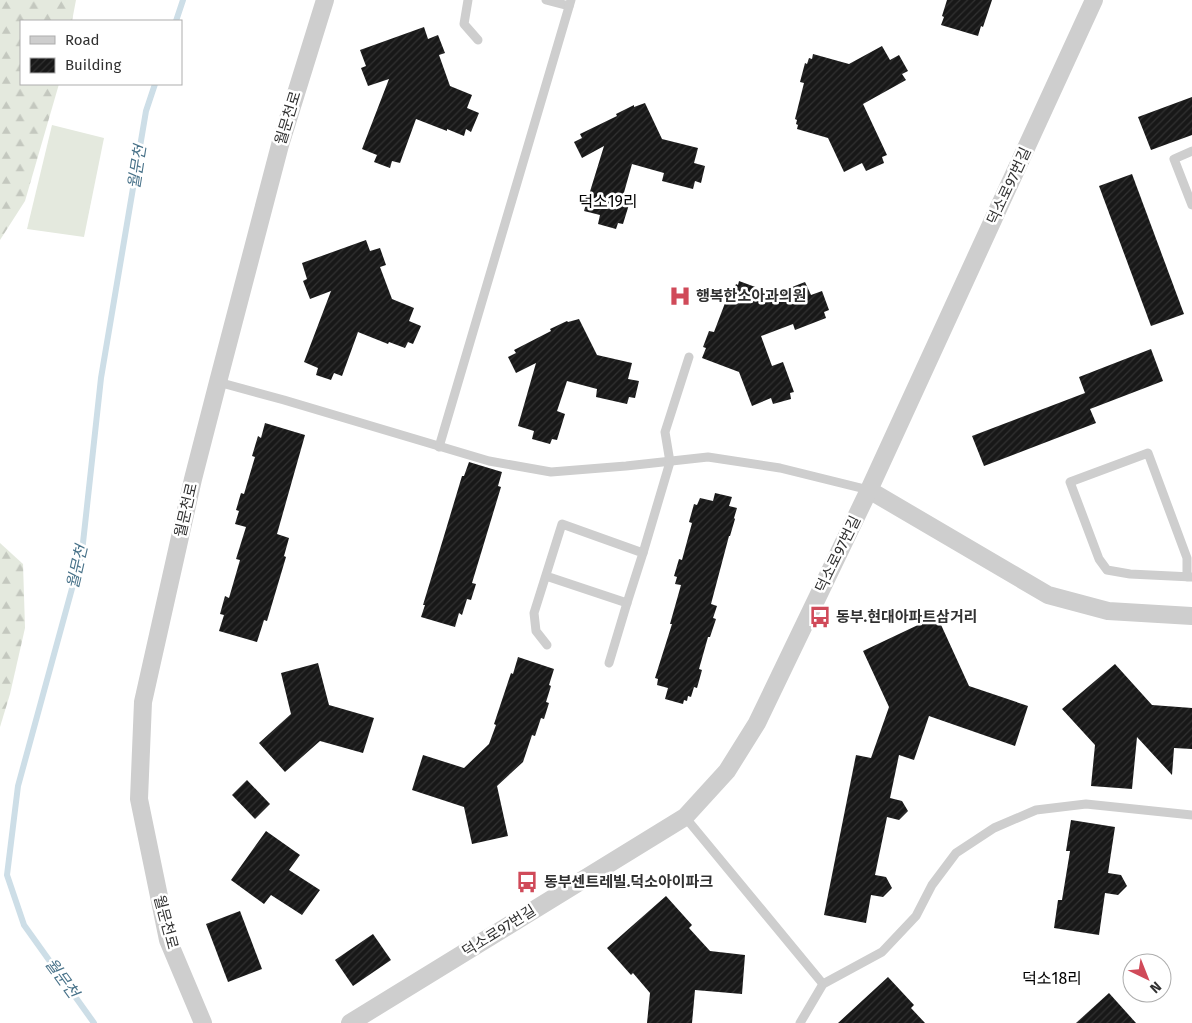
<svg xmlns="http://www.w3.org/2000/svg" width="1192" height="1023" font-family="'Fira Sans','Noto Sans KR',sans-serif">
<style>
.forest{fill:url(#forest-firs)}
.pitch{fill:#e4e9de}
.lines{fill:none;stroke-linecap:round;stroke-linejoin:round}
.stream{stroke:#cddee7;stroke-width:6}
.building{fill:url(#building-hatch)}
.lane{stroke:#cecece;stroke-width:9}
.street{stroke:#cecece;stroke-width:18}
.labels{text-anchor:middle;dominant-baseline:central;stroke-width:5;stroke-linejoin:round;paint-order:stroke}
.street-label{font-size:15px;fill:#313131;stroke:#fff}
.poi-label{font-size:15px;font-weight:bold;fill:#313131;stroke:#fff;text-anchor:start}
.water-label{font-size:16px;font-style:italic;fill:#487289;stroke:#fff}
.neighbourhood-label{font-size:16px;fill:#000;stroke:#fff}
</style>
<defs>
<pattern id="forest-firs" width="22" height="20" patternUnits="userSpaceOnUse" patternTransform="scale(1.25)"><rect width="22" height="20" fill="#e4e9de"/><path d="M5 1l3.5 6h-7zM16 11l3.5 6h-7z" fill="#c4c8bf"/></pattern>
<pattern id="building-hatch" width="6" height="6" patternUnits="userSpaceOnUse" patternTransform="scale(1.25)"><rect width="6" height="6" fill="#181818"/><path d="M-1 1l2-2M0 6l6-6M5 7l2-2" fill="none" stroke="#313131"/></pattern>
</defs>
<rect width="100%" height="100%" fill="#fff"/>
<!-- forest -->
<g class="forest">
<path d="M0,0h76l-4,21h-51v63h38l-34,117 -25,39z"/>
<path d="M0,543l23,21 2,64 -15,66 -10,33z"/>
</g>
<!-- pitch -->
<path class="pitch" d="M52,125l52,13 -20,99 -57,-8z"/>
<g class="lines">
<!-- stream -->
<g class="stream">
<path d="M176,21l7,-21"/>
<path d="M94,1023l-70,-98 -17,-50 11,-89 64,-234 19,-174 45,-267 9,-27"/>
</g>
</g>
<!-- building -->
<g class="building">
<path d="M947,0h45l-9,27 -2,-1 -3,10 -37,-11 3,-8 -2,-1z"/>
<path d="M424,27l4,12 10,-4 7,18 -6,2 11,31 22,9 -5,13 12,5 -8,19 -5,-3 -2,7 -17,-7v2l-31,-12 -16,44 -8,-2 -2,7 -16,-6 3,-7 -15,-6 27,-70 -21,7 -7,-18 5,-2 -6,-16z"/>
<path d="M882,46l8,14 9,-5 9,16 -6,3 4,6 -43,24 24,51 -5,2 2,6 -18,8 -4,-8 -18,9 -16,-34 -31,-9 1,-4 -2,-1 1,-4 -2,-1 9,-36 -4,-1 5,-19 2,1 2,-6 3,1 1,-5 36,10z"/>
<path d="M1192,97v38l-41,15 -13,-33z"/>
<path d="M645,103l17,36 36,9 -4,15 11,3 -4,17 -6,-2 -2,8 -31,-8 2,-8 -32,-9 -9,32 8,2 -8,26 -5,-1 -2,6 -18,-5 2,-9 -16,-4 20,-65 -22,12 -8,-16 8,-4 -2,-4 37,-18 -1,-2 18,-9v2z"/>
<path d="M1132,174l52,140 -33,12 -52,-140z"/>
<path d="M366,240l4,11 10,-3 6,17 -6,2 12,32 22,9 -5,13 12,5 -8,18 -5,-2 -3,6 -16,-6 -1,2 -30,-12 -16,44 -8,-3 -3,7 -15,-5 2,-7 -14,-6 27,-71 -21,8 -7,-18 4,-2 -5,-16z"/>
<path d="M739,281l35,13 31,-12 6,13 11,-4 7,19 -5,2 2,6 -31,12 -2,-6 -32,12 11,30 11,-4 11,30 -4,1 1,6 -18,5 -2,-6 -19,8 -13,-34 -37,-14 4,-10 -3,-1 6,-16 5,1 16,-42 3,1 3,-7 2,1z"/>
<path d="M579,319l18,36 35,8 -4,16 11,2 -4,17 -6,-1 -2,7 -31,-7 1,-8 -30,-8 -10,30 8,3 -8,26 -5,-1 -2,5 -18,-5 2,-8 -16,-5 18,-63 -20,10 -8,-16 8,-4 -2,-3 37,-19 -1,-2 17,-8 1,1z"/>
<path d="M1151,349l12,32 -73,28 6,14 -112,43 -12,-30 113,-43 -6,-16z"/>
<path d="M265,423l40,12 -28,99 12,4 -5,18 2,1 -19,64 -3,-1 -7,22 -38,-11 5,-16 -4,-1 5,-18 4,2 11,-38 -4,-1 10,-32 -11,-3 4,-13 -3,-1 5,-17 3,1 11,-37 -3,-1 6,-20 3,2z"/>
<path d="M469,462l33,10 -4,14 3,1 -29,96 4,1 -5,16 -4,-1 -5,16 -3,-2 -4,14 -34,-10 4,-12h-2l21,-69 18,-60h2z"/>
<path d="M715,493l17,4 -3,9 8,2 -3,10 1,1 -5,17h-1l-18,68 6,2 -4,12 3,1 -6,18h-2l-9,32 3,1 -5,18 -3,-1 -3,10 -3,-1 -1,5 -3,-1 -1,4 -18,-5 3,-11 -11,-3 1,-6 -3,-1 17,-54h-2l11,-39 -6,-1 2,-7 -3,-1 5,-17 3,1 10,-37 -3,-1 5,-18 3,1 3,-7 13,3z"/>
<path d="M937,616l32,70 59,20 -13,40 -86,-30 -15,44 -15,-5 -9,43 12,3 6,10 -9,9 -12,-3 -12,58 11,2 6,11 -9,9 -12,-2 -5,28 -42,-8 32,-160 15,3 18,-51 -26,-56z"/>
<path d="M518,657l36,12 -5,16 2,1 -5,16 3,1 -5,16 -3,-1 -6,18 -3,-1 -9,27 -26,24 11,50 -36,8 -8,-37 -52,-17 11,-35 41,13 25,-24 7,-19 -2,-1 17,-51 2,1z"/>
<path d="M318,663l11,42 45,13 -11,35 -43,-12 -35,31 -26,-29 32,-29 -10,-41z"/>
<path d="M1115,664l37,41 40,3v41l-18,-1 -2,27 -35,-38 -5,52 -41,-3 4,-41 -33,-36z"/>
<path d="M247,780l23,24 -15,15 -23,-24z"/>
<path d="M1071,820l44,7 -7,46 13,2 6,11 -9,9 -13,-2 -6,42 -45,-7 4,-28h4l8,-49h-4z"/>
<path d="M266,831l34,24 -11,15 31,20 -18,25 -31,-20 -7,9 -33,-24z"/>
<path d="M666,896l26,29 -3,3 21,23 35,4 -3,39 -47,-4 -3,33h-45l3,-30 -17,-20 -2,2 -24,-27z"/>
<path d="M240,911l22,58 -34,13 -22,-58z"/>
<path d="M373,934l18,26 -38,26 -18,-26z"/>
<path d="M888,977l26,28 -3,3 14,15h-87z"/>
<path d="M1109,993l27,30h-60z"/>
</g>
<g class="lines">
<!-- lane -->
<g class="lane">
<path d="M468,0l-4,24 14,16"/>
<path d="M546,0l23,6"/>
<path d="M1192,151l-18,8 18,46"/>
<path d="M218,382l66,18 205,61 62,11 75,-6 82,-9 72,11 89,22"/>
<path d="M439,447l132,-447"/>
<path d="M643,553l27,-91 -5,-30 24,-75"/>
<path d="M546,576l81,27 16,-50 -81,-29 -28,89 2,18 11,14"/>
<path d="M1187,577v-19l-39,-105 -78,29 29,77 8,11 23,4 62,3"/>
<path d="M609,663l18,-60"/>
<path d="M685,817l138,167"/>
<path d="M800,1023l23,-39 59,-32 34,-36 16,-31 24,-32 38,-25 42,-18 50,-6 106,11"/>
</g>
<!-- street -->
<g class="street">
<path d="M869,490l179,105 60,16 84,5"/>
<path d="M203,1023l-35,-83 -29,-141 4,-97 50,-223 25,-97 62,-237 45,-145"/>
<path d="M350,1023l335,-206 42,-46 30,-48 112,-233 225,-490"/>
</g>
</g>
<!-- icons -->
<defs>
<g id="hospital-bare" transform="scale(1.725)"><path d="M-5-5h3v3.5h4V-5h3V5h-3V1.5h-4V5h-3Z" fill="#d04a59" stroke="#fff" stroke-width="2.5" paint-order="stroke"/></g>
<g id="bus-bare" transform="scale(1.725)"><path d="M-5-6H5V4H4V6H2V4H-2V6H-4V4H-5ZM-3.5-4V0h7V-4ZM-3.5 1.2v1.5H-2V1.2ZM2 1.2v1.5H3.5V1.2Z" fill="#d04a59" stroke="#fff" stroke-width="2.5" paint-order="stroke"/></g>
</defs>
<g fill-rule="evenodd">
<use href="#hospital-bare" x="680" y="296"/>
<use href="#bus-bare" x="820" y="617"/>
<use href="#bus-bare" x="527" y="882"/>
</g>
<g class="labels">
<!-- street labels -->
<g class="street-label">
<text transform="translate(288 118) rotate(-73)">월문천로</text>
<text transform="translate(1009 186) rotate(-65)">덕소로97번길</text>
<text transform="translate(186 510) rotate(-77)">월문천로</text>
<text transform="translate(838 554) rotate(-64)">덕소로97번길</text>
<text transform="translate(166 922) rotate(75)">월문천로</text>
<text transform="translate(499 931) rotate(-32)">덕소로97번길</text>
</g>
<!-- poi labels -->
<g class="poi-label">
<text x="696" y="296">행복한소아과의원</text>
<text x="836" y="617">동부.현대아파트삼거리</text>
<text x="544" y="882">동부센트레빌.덕소아이파크</text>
</g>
<!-- water labels -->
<g class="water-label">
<text transform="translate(137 167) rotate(-81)">월문천</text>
<text transform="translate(77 567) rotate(-77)">월문천</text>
<text transform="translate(62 978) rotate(54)">월문천</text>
</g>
<!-- neighbourhood labels -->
<g class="neighbourhood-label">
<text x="608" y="201">덕소19리</text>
<text x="1052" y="978">덕소18리</text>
</g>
</g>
<!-- legend -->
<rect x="20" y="20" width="162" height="65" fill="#ffffff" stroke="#adadad"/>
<rect x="30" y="36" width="25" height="8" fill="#cecece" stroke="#adadad"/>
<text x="65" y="45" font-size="15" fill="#313131">Road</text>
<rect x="30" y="58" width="25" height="15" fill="url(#building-hatch)" stroke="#adadad"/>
<text x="65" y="70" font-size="15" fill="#313131">Building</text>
<!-- north arrow -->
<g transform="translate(1147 978) rotate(137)"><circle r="24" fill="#ffffff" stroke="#adadad"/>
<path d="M0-4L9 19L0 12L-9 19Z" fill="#d04a59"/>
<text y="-8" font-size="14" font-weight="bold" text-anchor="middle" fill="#313131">N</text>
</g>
</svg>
